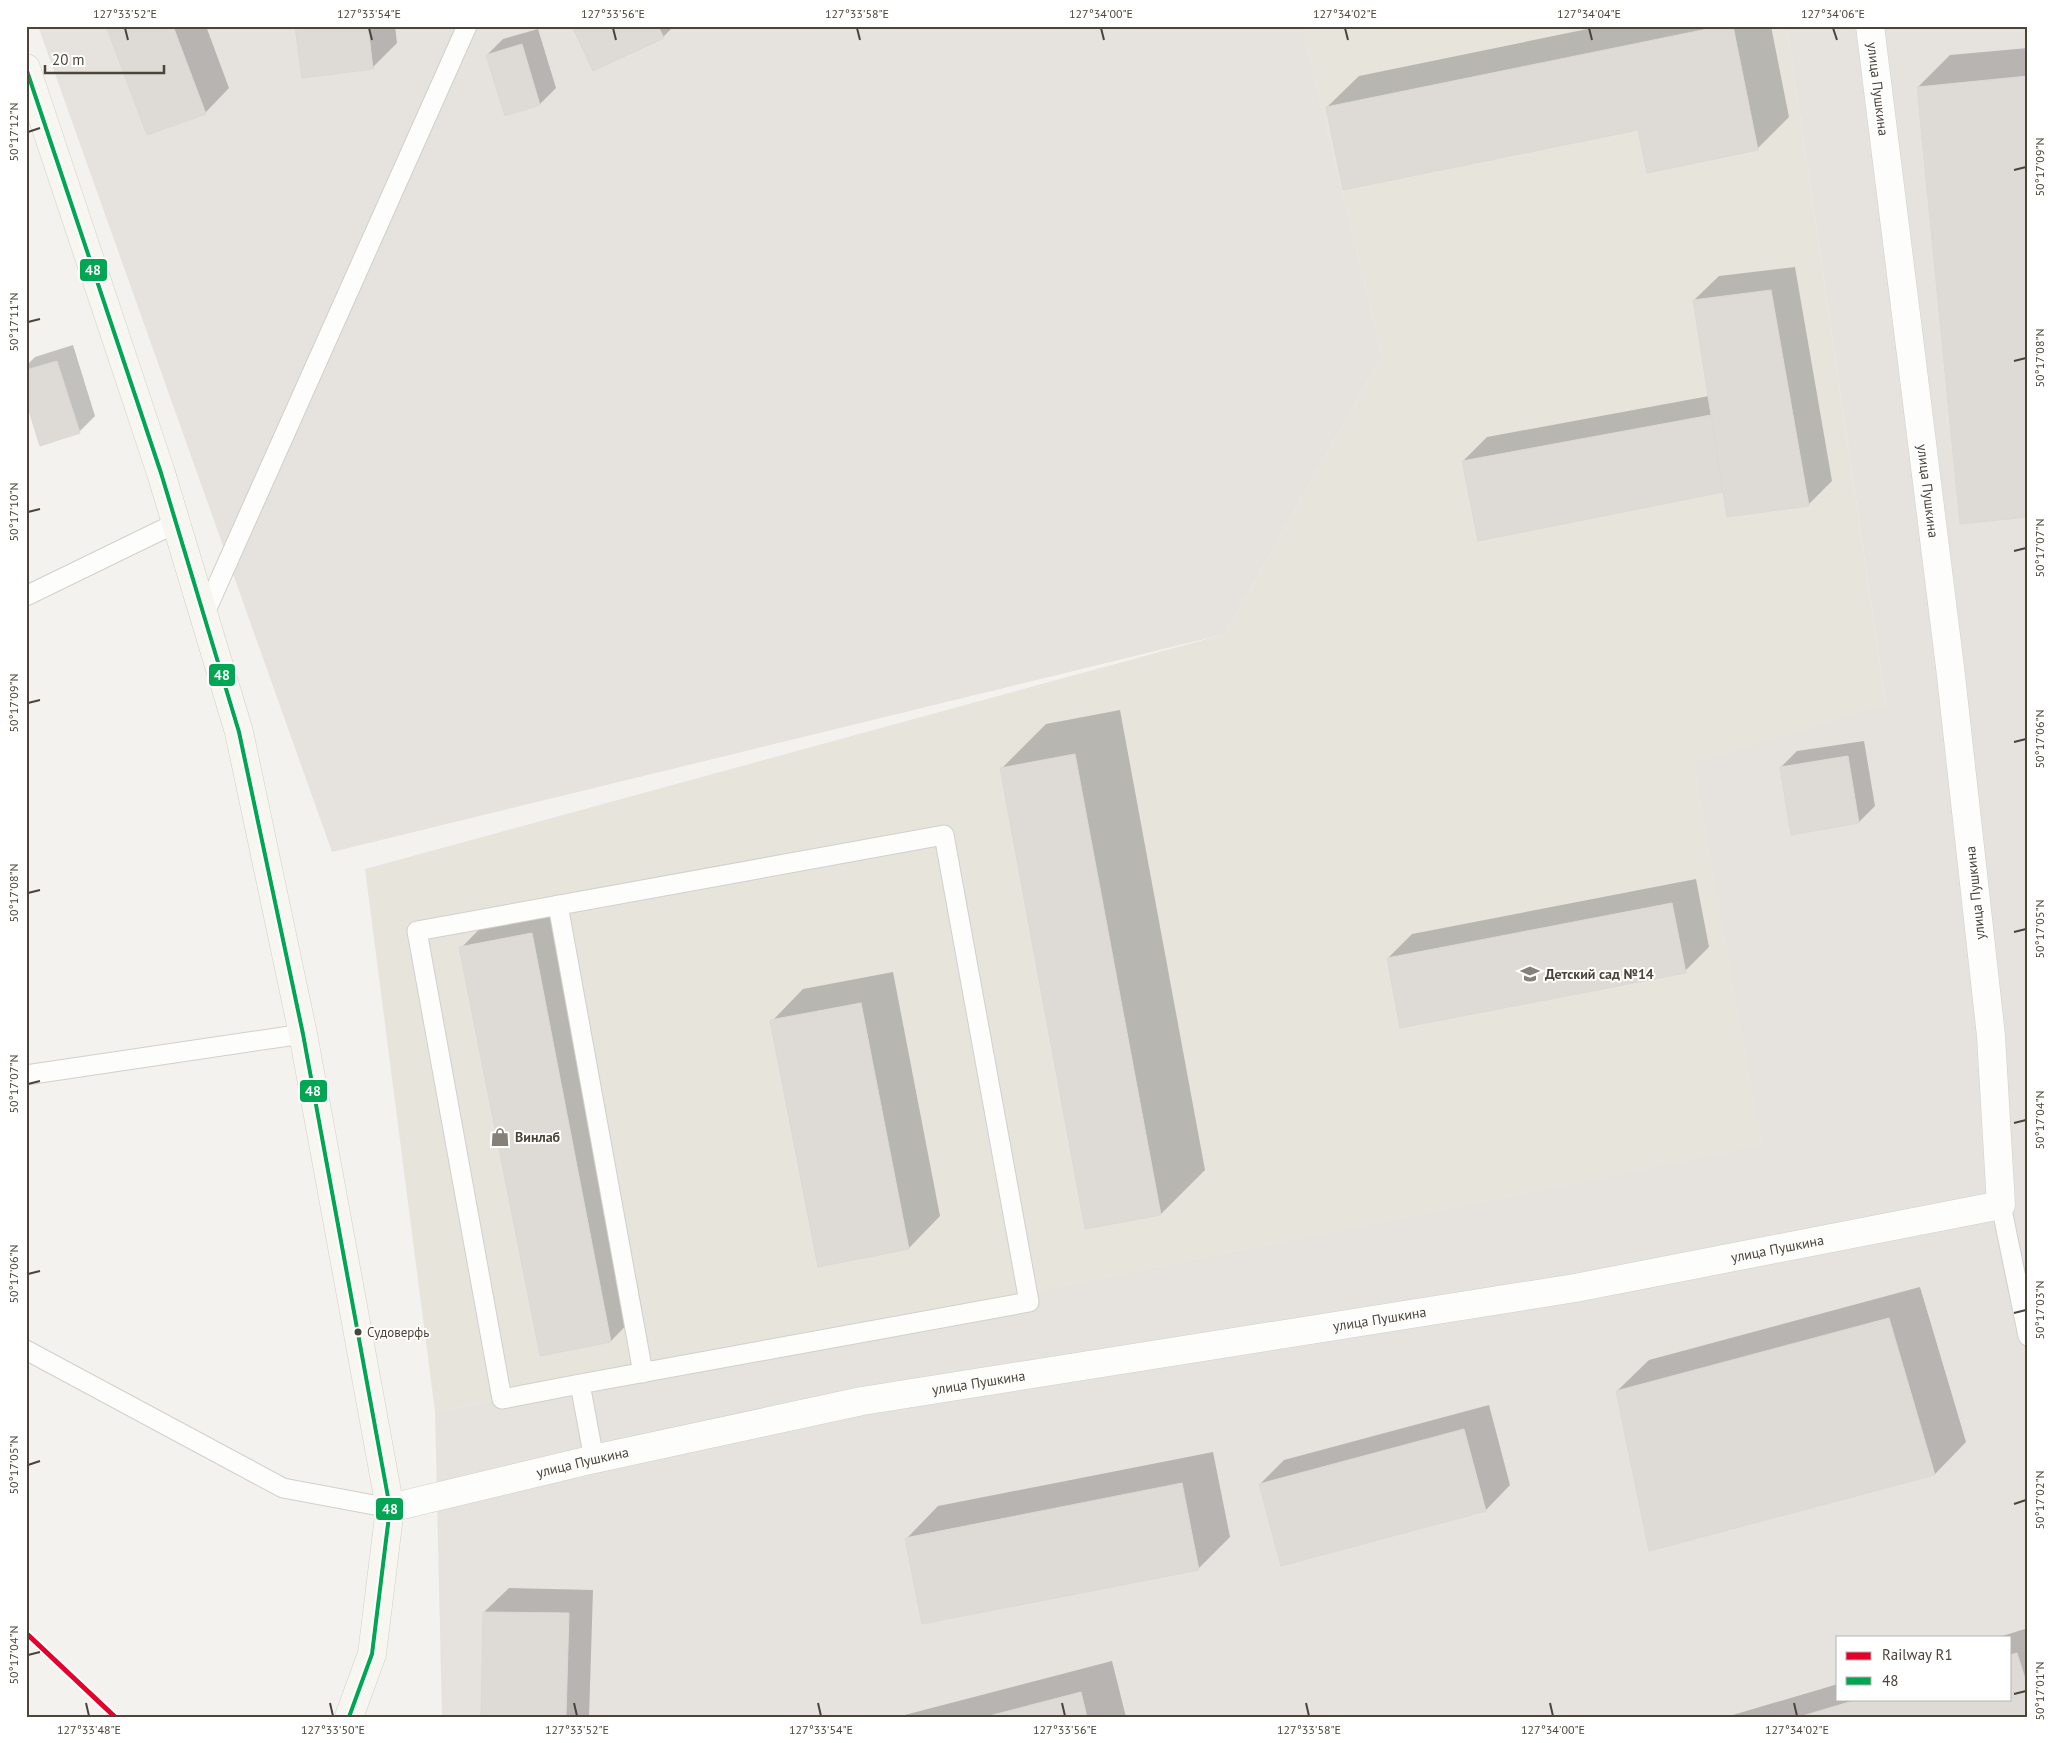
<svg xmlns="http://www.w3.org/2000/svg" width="2054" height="1743" font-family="'PT Sans',sans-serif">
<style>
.residential{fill:#e7e4dc}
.industrial{fill:#e6e2de;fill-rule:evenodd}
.shadow{fill:#0003}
.building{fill:#dedbd6;stroke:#dcd9d4}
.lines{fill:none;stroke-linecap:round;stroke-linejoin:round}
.lane-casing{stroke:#d2d0cb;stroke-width:21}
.street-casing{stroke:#d2d0cb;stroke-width:29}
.secondary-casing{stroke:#d3cfc5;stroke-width:29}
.lane{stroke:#fdfdfc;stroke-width:19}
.street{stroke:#fdfdfc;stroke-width:28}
.secondary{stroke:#f7f6f1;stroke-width:28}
.bus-1-casing{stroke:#fff;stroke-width:8}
.bus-1{stroke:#00a651;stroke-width:4}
.rail-1-casing{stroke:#fff;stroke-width:9}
.rail-1{stroke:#e4002b;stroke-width:5}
.ticks{fill:none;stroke:#4b4439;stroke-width:2}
.bus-dot{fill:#4b4439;stroke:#fff;stroke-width:2}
.labels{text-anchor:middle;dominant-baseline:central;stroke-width:4;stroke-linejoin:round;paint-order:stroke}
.bus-label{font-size:13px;fill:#4b4439;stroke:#fff;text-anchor:start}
.street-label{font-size:14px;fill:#4b4439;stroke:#fff}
.poi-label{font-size:14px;font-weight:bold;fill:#4b4439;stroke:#fff;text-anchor:start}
.line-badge{stroke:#fff;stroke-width:2}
.badge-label{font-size:14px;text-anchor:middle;font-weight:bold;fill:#fff}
.neatline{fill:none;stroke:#4b4439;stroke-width:2}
.ticks-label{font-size:12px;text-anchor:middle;fill:#4b4439}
</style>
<rect width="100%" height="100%" fill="#f4f2ee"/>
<!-- residential -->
<path class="residential" d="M1302,26h485l99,680 -193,56 71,383 -1329,267 -70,-543 860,-235 157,-279z"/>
<!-- industrial -->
<g class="industrial">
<path d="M38,26h1264l80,329 -157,279 -893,218z"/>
<path d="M1787,26h241v1691h-1586l-7,-305 1328,-267 -70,-383 193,-57zM1838,1637h172v62h-172z"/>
</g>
<!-- shadow -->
<g class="shadow">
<path d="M108,26h98l23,62 -24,25z"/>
<path d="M297,26h98l2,17 -25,25z"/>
<path d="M573,26h101l-11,11z"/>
<path d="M1602,26h169l18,91 -32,32 -118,-20 -312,-22 32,-31z"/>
<path d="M538,29l18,59 -16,16 -35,10 -18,-59 16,-16z"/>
<path d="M2028,48v468l-110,-429 32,-32z"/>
<path d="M1795,267l37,214 -24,24 -84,-15 -245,50 -16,-79 24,-24 222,-41 -15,-96 25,-24z"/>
<path d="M73,345l22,71 -16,16 -53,-35v-31l9,-9z"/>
<path d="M1120,710l85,460 -44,44 -160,-445 45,-45z"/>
<path d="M1864,741l11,65 -16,16 -78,-55 16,-16z"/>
<path d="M1696,879l13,68 -24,24 -297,-13 24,-24z"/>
<path d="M563,903l79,406 -31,32 -150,-393 31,-32z"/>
<path d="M893,972l47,244 -31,32 -137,-227 31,-32z"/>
<path d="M1920,1287l46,155 -31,32 -285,76 -33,-159 32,-31z"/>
<path d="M1489,1405l21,80 -24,25 -204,54 -22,-80 24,-24z"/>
<path d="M1213,1452l17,85 -32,32 -291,-31 31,-32z"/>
<path d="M509,1588l84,2 -4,127h-107l2,-105z"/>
<path d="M2028,1628v89h-302l112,-33v15h172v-62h-11z"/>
<path d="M1112,1661l14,56h-229z"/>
</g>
<!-- building -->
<g class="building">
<path d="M106,26h67l33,88 -59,21z"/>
<path d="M295,26h73l5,43 -71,9z"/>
<path d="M572,26h86l6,12 -71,33z"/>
<path d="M1722,26h11l25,124 -111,23 -9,-43 -295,60 -17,-83z"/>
<path d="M522,44l18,61 -35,11 -19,-61z"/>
<path d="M2028,76v441l-68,7 -43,-437z"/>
<path d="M1771,290l38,216 -82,11 -34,-217z"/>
<path d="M57,361l23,72 -40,13 -14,-45v-31z"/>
<path d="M1711,415l12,77 -245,49 -16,-80z"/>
<path d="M1075,754l86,461 -76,14 -85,-461z"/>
<path d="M1848,756l11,67 -68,12 -11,-68z"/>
<path d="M1672,903l14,70 -286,55 -13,-70z"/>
<path d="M532,933l79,409 -71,14 -81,-409z"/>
<path d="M861,1003l48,246 -91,18 -48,-247z"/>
<path d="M1889,1318l46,157 -286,76 -33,-160z"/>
<path d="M1464,1429l22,82 -205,55 -22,-82z"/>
<path d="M1182,1483l17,87 -277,54 -17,-86z"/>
<path d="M483,1612l86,1 -3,104h-85z"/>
<path d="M2017,1653l11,35v29h-229l60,-18h151v-44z"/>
<path d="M1081,1692l6,25h-102z"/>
</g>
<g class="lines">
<!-- lane casing -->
<g class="lane-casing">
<g id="lane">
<path d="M26,596l150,-73"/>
<path d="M204,615l263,-589"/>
<path d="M558,905l85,468"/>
<path d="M26,1075l277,-41"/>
<path d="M2001,1205l27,131"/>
<path d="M26,1350l257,138 107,20"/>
<path d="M580,1384l-78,15 -85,-468 527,-96 85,467 -449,82 14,75"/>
</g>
</g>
<!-- street casing -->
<g class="street-casing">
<g id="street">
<path id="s1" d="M390,1508l204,-49 268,-58 713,-113 426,-83 -10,-169 -41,-369 -80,-641"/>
</g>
</g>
<!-- secondary casing -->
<g class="secondary-casing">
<path id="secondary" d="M26,68l135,405 78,259 64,302 87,474 -18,146 -23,63"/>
</g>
<!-- lane -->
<use href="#lane" class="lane"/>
<!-- street -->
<use href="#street" class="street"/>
<!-- secondary -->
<use href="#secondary" class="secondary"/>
<!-- bus-1 casing -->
<g class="bus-1-casing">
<path id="bus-1" d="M26,68l135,405 78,259 64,302 87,474 -18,146 -23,63"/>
</g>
<!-- bus-1 -->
<use href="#bus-1" class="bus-1"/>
<!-- rail-1 casing -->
<g class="rail-1-casing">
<path id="rail-1" d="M26,1633l89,84"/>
</g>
<!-- rail-1 -->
<use href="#rail-1" class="rail-1"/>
</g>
<!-- ticks -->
<path class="ticks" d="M125,28l3,12M369,28l3,12M613,28l3,12M857,28l3,12M1101,28l3,12M1345,28l3,12M1589,28l3,12M1833,28l4,12M28,132l12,-4M2014,170l12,-3M28,322l12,-3M2014,361l12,-3M28,512l12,-3M2014,551l12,-3M28,703l12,-3M2014,742l12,-3M28,893l12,-3M2014,932l12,-3M28,1084l12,-3M2014,1123l12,-3M28,1274l12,-3M2014,1313l12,-3M28,1465l12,-4M2014,1504l12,-4M28,1655l12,-3M2014,1694l12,-3M86,1703l3,13M330,1703l3,13M574,1703l3,13M818,1703l3,13M1062,1703l3,13M1306,1703l3,13M1550,1703l3,13M1794,1703l3,13"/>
<!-- icons -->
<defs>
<g id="school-bare" transform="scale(1.5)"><path d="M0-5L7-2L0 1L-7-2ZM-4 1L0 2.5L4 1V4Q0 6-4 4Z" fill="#868178" stroke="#fff" stroke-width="2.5" paint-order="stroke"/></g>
<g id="shop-bare" transform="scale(1.5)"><path d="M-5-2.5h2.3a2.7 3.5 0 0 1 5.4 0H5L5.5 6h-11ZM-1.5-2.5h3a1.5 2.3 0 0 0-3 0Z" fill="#868178" stroke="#fff" stroke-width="2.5" paint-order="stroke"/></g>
</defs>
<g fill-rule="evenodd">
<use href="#school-bare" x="1530" y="974"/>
<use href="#shop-bare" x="500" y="1137"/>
</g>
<!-- markers -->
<circle class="bus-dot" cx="358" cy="1332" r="4.5"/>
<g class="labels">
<!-- bus labels -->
<g class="bus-label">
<text x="367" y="1332">Судоверфь</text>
</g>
<!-- street labels -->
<g class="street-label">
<text transform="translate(1878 89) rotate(83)">улица Пушкина</text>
<text transform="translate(1928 491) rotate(83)">улица Пушкина</text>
<text transform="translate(1975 893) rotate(-96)">улица Пушкина</text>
<text stroke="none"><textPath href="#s1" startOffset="1412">улица Пушкина</textPath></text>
<text stroke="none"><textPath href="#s1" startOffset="1008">улица Пушкина</textPath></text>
<text stroke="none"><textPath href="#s1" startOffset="602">улица Пушкина</textPath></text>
<text stroke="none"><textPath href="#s1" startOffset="198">улица Пушкина</textPath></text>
</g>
<!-- poi labels -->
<g class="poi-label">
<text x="1545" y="974">Детский сад №14</text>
<text x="515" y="1137">Винлаб</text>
</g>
</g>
<g class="line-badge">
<rect x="79" y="258" width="29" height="24" rx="5" fill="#00a651"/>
<rect x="208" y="663" width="28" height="24" rx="5" fill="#00a651"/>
<rect x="299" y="1079" width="29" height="24" rx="5" fill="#00a651"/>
<rect x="375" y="1497" width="29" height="24" rx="5" fill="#00a651"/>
</g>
<g class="badge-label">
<text x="93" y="275">48</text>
<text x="222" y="680">48</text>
<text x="313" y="1096">48</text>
<text x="390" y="1514">48</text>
</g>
<!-- border -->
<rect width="2054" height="1743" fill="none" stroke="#ffffff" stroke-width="55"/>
<!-- legend -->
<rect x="1836" y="1636" width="175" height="65" fill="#ffffff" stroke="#b7b4b0"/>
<rect x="1846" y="1652" width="25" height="8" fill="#e4002b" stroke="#b7b4b0"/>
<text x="1882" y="1660" font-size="15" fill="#4b4439">Railway R1</text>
<rect x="1846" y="1677" width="25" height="8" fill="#00a651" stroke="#b7b4b0"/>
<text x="1882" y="1686" font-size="15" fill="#4b4439">48</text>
<!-- scale -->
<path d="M45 65v8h119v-8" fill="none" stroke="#4b4439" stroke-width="2.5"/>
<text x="52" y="65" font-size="15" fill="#4b4439" stroke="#ffffff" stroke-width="4" paint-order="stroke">20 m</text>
<rect x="28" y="28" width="1998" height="1688" class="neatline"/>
<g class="ticks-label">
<text x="125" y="18">127°33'52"E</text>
<text x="369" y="18">127°33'54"E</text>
<text x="613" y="18">127°33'56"E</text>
<text x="857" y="18">127°33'58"E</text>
<text x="1101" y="18">127°34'00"E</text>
<text x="1345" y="18">127°34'02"E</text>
<text x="1589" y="18">127°34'04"E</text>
<text x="1833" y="18">127°34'06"E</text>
<text transform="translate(14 132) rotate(-90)" y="4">50°17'12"N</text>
<text transform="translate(2040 167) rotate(-90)" y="4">50°17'09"N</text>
<text transform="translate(14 322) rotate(-90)" y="4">50°17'11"N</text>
<text transform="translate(2040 358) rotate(-90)" y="4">50°17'08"N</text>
<text transform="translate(14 512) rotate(-90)" y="4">50°17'10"N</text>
<text transform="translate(2040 548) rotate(-90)" y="4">50°17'07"N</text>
<text transform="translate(14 703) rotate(-90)" y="4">50°17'09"N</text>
<text transform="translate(2040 739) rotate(-90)" y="4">50°17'06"N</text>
<text transform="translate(14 893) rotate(-90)" y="4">50°17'08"N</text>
<text transform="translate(2040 929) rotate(-90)" y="4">50°17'05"N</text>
<text transform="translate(14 1084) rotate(-90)" y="4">50°17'07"N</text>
<text transform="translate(2040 1120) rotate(-90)" y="4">50°17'04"N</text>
<text transform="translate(14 1274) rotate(-90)" y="4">50°17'06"N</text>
<text transform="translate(2040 1310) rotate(-90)" y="4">50°17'03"N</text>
<text transform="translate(14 1465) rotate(-90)" y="4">50°17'05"N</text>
<text transform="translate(2040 1500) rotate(-90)" y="4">50°17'02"N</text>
<text transform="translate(14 1655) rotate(-90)" y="4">50°17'04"N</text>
<text transform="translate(2040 1691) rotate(-90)" y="4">50°17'01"N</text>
<text x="89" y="1734">127°33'48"E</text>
<text x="333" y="1734">127°33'50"E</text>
<text x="577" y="1734">127°33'52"E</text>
<text x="821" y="1734">127°33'54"E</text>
<text x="1065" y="1734">127°33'56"E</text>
<text x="1309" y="1734">127°33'58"E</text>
<text x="1553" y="1734">127°34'00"E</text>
<text x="1797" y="1734">127°34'02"E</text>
</g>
</svg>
